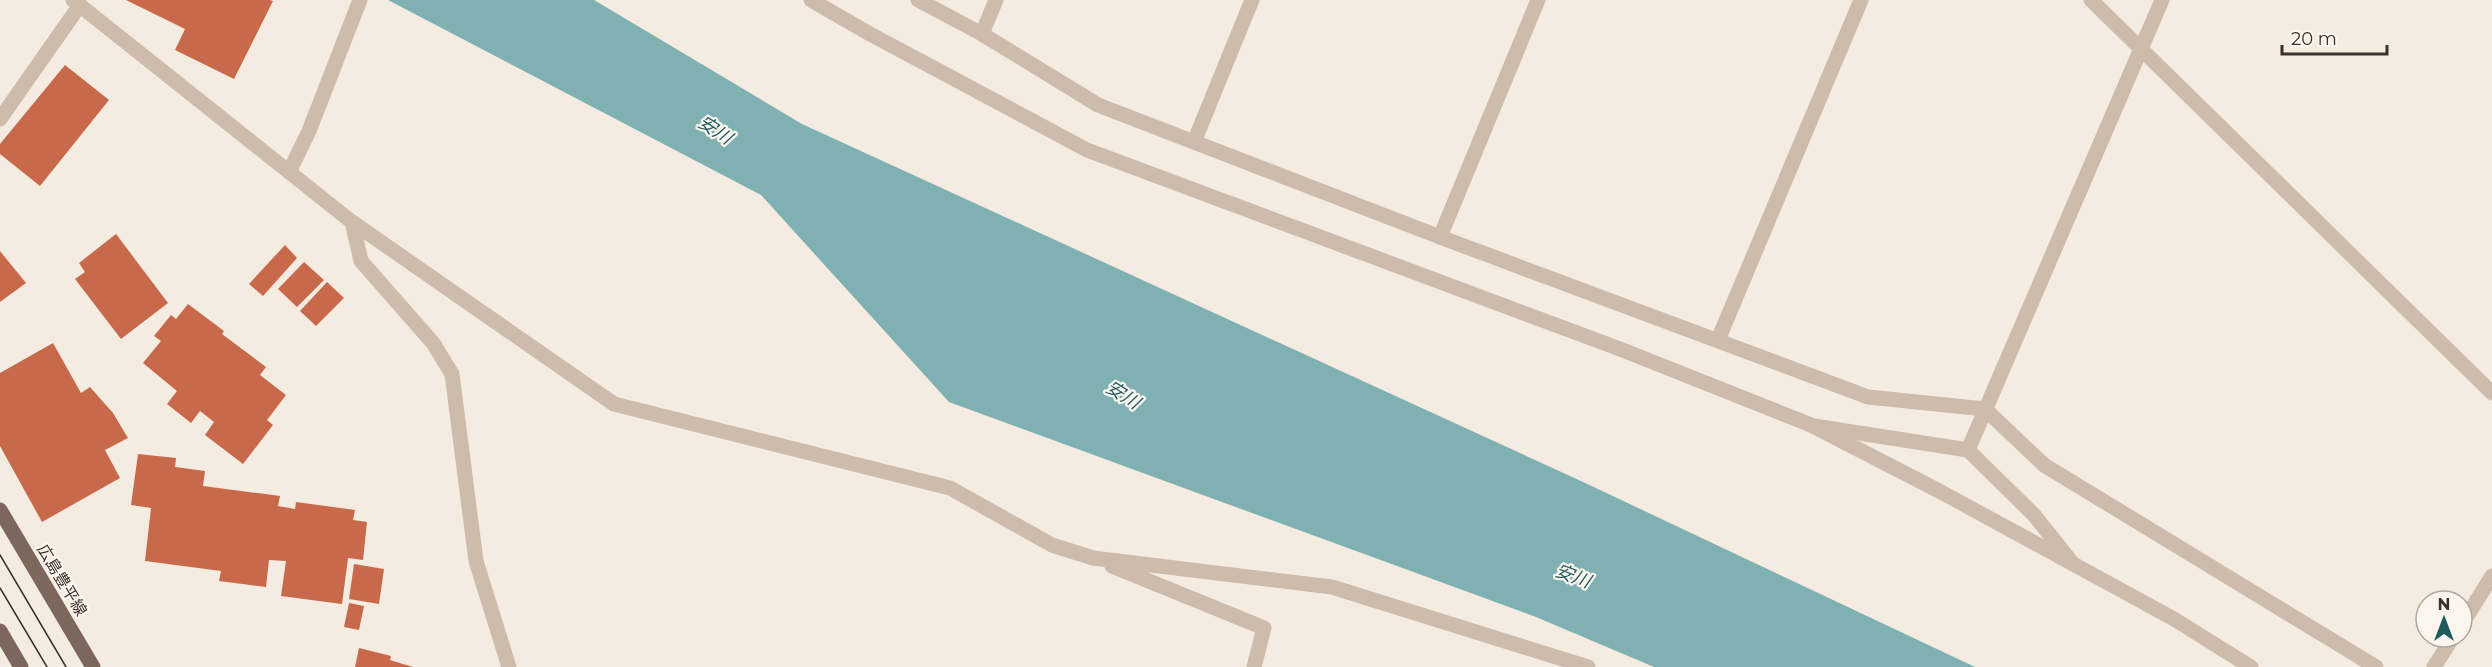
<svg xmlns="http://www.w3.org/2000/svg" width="2492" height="667" font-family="Montserrat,'Noto Sans JP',sans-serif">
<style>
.water{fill:#7fb0b2}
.building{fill:#c8694b}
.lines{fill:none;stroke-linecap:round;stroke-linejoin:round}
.minor{stroke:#cdbbac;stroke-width:15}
.tertiary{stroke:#cdbbac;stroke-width:15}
.primary{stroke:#7d675c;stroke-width:15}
.tram{stroke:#3b302b;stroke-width:1.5}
.labels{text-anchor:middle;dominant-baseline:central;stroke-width:4.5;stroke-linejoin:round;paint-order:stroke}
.street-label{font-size:16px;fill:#3b302b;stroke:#fbf5ee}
.water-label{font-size:18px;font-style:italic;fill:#1f5a5e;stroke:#fbf5ee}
</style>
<rect width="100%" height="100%" fill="#f4ebe1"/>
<!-- water -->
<path class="water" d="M388,0h206l208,124 779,357 394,186h-321l-118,-50 -587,-215 -188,-207z"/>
<!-- building -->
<g class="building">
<path d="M126,0h144l3,1 -39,78 -59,-29 10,-21z"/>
<path d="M65,65l44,35 -69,86 -40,-32v-10z"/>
<path d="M116,234l52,69 -47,36 -46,-60 10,-7 -6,-9z"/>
<path d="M285,245l12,13 -34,38 -14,-12z"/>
<path d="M0,251l26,32 -26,19z"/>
<path d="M304,262l20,18 -27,27 -19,-18z"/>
<path d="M327,282l17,16 -28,28 -16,-15z"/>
<path d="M188,304l36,27 -2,3 44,33 -6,8 26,20 -19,25 6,5 -30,39 -38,-29 9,-13 -14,-11 -9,12 -24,-19 10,-13 -34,-28 18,-22 -7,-5 17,-21 5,4z"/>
<path d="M53,343l28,50 9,-6 23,26 15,25 -23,12 15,28 -78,44 -42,-76v-73z"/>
<path d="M138,454l38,4 -1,9 30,4 -2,15 77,10 -2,10 17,3 1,-7 59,8 -2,10 14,2 -4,38 -15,-2 -6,46 -61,-8 5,-35 -17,-1 -3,27 -47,-6 2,-10 -76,-10 6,-53 -20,-3z"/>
<path d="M354,564l30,5 -5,35 -30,-5z"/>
<path d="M349,603l15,3 -5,24 -15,-3z"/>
<path d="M359,648l32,8 -1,4 23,7h-58z"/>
</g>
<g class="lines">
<!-- minor -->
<g class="minor">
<path d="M73,0l279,222 262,182 336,84 102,57 41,13 239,29 256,80"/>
<path d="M918,0l64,34 116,71 342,132 428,160 117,12 59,56 332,202"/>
<path d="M2091,0l401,393"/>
<path d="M982,34l14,-34"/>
<path d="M0,119l80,-114"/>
<path d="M1194,142l58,-142"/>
<path d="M352,222l9,39 72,82 19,31 24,187 33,106"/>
<path d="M1440,237l98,-237"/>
<path d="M1718,340l143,-340"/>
<path d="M1814,426l154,24 66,65 39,49"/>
<path d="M1968,450l194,-450"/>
<path d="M1112,566l152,62 -10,39"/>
<path d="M2462,624l30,-48"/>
<path d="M2434,667l19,-30"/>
</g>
<!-- tertiary -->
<g class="tertiary">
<path d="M811,0l59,34 217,116 533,199 191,76 132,68 231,126 77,48"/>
<path d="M289,172l20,-41 51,-131"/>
</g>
<!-- primary -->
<g class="primary">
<path d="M0,510l93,157"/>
<path d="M0,631l21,36"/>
</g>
<!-- tram -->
<g class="tram">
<path d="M0,555l66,112"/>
<path d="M0,588l47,79"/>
</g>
</g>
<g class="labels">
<!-- street labels -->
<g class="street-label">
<text transform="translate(62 580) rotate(59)">広島豊平線</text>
</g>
<!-- water labels -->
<g class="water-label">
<text transform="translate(715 130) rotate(33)">安川</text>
<text transform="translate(1123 395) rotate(32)">安川</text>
<text transform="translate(1573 576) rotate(21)">安川</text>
</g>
</g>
<!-- north arrow -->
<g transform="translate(2444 619)"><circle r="28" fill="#fbf5ee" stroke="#aea6a0" stroke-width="1.5"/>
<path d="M0-4.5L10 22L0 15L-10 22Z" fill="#1f5a5e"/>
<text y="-9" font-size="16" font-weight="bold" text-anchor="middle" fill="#3b302b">N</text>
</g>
<!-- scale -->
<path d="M2282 45v9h105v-9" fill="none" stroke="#3b302b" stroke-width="3"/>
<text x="2291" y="45" font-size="18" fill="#3b302b" stroke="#fbf5ee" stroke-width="4.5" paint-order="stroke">20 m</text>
</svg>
